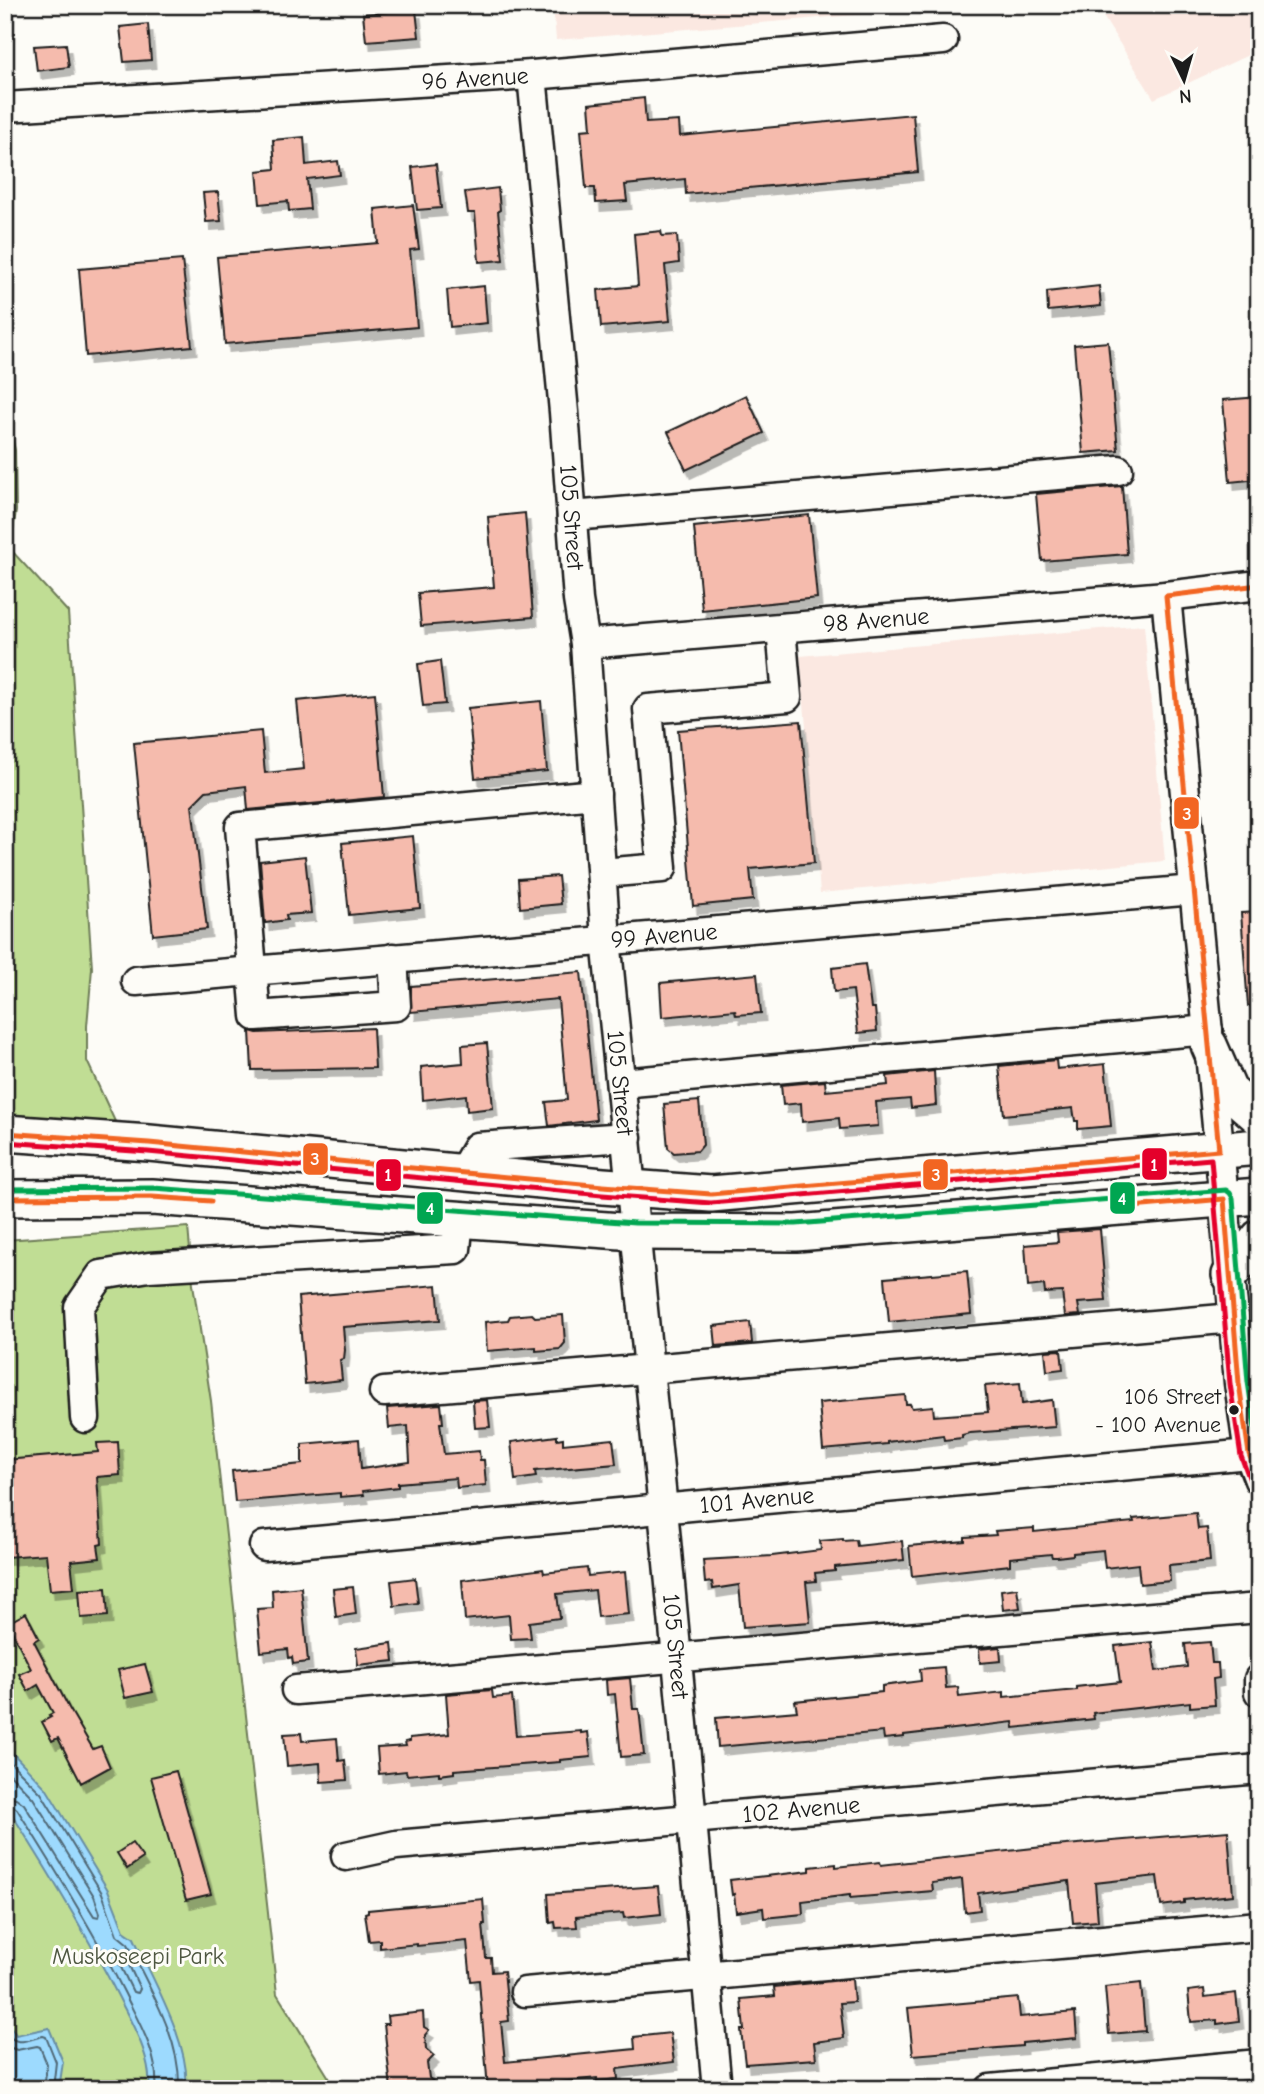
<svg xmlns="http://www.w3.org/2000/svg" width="1264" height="2094" font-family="'Comic Neue',sans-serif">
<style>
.built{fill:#fbe8e1}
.green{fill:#c0dd94;stroke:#6e7c58;stroke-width:2}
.water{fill:#9ddafe;stroke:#698ea4;stroke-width:2}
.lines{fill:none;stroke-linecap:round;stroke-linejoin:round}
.shore{stroke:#506876;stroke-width:2}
.building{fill:#f5bbad;stroke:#1c1c1c;stroke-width:2;filter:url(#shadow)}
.minor-casing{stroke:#1c1c1c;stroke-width:33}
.major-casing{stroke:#1c1c1c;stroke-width:40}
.minor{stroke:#fdfcf7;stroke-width:28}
.major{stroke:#fdfcf7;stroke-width:35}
.bus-1-casing{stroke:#fdfcf7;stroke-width:10}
.bus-2-casing{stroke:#fdfcf7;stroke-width:10}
.bus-3-casing{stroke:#fdfcf7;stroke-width:10}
.bus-1{stroke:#f26522;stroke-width:5}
.bus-2{stroke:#e4002b;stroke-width:5}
.bus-3{stroke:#00a651;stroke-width:5}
.bus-dot{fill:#1c1c1c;stroke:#fdfcf7;stroke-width:2.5}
.labels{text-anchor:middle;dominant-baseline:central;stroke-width:6;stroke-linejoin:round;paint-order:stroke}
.bus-label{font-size:22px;fill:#1c1c1c;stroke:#fdfcf7;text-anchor:end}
.street-label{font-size:24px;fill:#1c1c1c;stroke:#fdfcf7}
.park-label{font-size:24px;fill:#4d5640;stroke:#fdfcf7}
.line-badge{stroke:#fdfcf7;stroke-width:2.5}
.badge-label{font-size:19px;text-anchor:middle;font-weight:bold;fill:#fff}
</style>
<defs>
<filter id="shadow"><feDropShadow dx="4.5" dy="8" stdDeviation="0" flood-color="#0004"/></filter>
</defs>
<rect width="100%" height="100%" fill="#fdfcf7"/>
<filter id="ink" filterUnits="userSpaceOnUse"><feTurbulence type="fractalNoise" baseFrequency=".0143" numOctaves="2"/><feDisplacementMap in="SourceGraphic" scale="14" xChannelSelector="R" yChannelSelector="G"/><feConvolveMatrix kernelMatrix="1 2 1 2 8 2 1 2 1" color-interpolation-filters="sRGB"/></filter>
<g filter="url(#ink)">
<!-- built -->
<g class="built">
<path d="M553,5h421l-418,35z"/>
<path d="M1096,5h163v45l-105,49z"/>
<path d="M1144,625l21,236 -345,32 -20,-237z"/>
<path d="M1259,1261v150l-6,-32 -3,-64v-37z"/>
</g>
<!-- green -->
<g class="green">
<path d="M5,407l10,43 1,61 -6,38 58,63 24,356 -5,58v35l31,67 -113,-3z"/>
<path d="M188,1227l5,57 18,117 66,593 59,95h-331v-849z"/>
</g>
<!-- water -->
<g class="water">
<path d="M5,1745l41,43 62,102 16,41 10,7c18,41 57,106 52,151h-37c3,-32 -16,-63 -30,-91 -32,-64 -69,-124 -108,-185l-6,-1z"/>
<path d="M5,1996l6,31 5,8 33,-7 14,34 -4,27h-54z"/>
</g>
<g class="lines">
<!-- shore -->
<g class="shore">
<path d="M5,1757l36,36 61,100 15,42 11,9c21,44 53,95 51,145"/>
<path d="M5,1769l28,29 61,98 6,17 -1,4 -5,-1 -70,-112 -8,-6 -11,-1"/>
<path d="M5,1806h8l4,3c39,61 76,121 108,185 14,29 34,61 31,95"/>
<path d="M115,1947l7,3 18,39 -2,4 -5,-1 -20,-41z"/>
<path d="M5,2031c11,17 21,9 38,5l3,1 10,25 -3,27"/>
<path d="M5,2046l12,4 20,-4 3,1 7,17 -3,25"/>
</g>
</g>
<!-- building -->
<g class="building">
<path d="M416,10l3,27 -53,4 -3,-27z"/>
<path d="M148,24l3,36 -27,2 -4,-35z"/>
<path d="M66,44l3,23 -32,4 -3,-25z"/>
<path d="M644,98l2,25 33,-2 1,15 233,-22 5,58 -232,22 -1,-15 -60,6 2,16 -31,2 -1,-15h-9l-5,-58 10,-1 -2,-25z"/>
<path d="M304,137l2,28 32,-4 2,14 -33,4 3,30 -21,2 -1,-10 -28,3 -3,-33 18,-2 -2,-29z"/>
<path d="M436,164l5,44 -24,2 -5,-43z"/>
<path d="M498,188l2,22 -2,1 5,49 -24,2 -4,-49h-7l-3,-21z"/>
<path d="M218,192l3,29 -15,1 -3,-29z"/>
<path d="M413,205l6,44 -9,1 7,77 -192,17 -8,-87 161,-14 -3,-34z"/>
<path d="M661,231l1,5 15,-1 2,28 -14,2 5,56 -69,6 -3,-37 40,-4 -4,-52z"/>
<path d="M182,260l10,86 -106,10 -7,-87z"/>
<path d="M484,286l3,37 -37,4 -3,-37z"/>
<path d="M1099,286l2,20 -53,5 -1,-19z"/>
<path d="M1108,342l10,108 -35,3 -9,-108z"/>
<path d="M746,395l18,38 -78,37 -18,-38z"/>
<path d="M1259,397v82l-29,3 -7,-82z"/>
<path d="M1122,486l5,68 -85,7 -6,-67z"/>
<path d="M525,513l8,104 -112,9 -3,-33 76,-6 -6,-70z"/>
<path d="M809,515l8,83 -115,12 -8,-83z"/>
<path d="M440,661l5,43 -22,2 -5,-42z"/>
<path d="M375,693l9,104 -136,13 -2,-24 -40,5 -14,14 15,124 -54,6 -19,-192 127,-12 4,42 39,-4 -7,-68z"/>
<path d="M541,701l6,70 -72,7 -7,-70z"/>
<path d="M801,721l13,142 -64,6 3,31 -60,6 -15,-176z"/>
<path d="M413,836l7,72 -71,7 -7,-72z"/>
<path d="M305,856l6,57 -25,2 1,5 -22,3 -5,-62z"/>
<path d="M558,876l3,28 -41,4 -2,-29z"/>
<path d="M1259,912v93l-11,1 -7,-93z"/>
<path d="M865,964l6,44h4l2,23 -19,2 -5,-43 -19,2 -2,-24z"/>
<path d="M581,972l15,148 -47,6 -3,-24 21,-2 -9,-101 -147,13v-26z"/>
<path d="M757,974l4,39 -25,2 -1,-5 -73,7 -2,-34z"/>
<path d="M373,1028l2,40 -123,2 -2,-39 7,2z"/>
<path d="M487,1043l6,65 -26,3 -1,-16 -43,5 -2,-33 42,-4 -1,-18z"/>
<path d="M1056,1060l1,9 48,-5 6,62 -33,3v-8h-3l-2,-13 -69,7 -5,-49z"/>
<path d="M934,1071l2,34 -25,3 -1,-9 -34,3 2,24 -38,3 -1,-11 -37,4 -1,-19 -18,2 -2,-20 44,-4 1,10 62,-6 -1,-9z"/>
<path d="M699,1101l4,44 -5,6 -24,2 -6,-5 -4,-44z"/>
<path d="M1100,1229l6,72 -28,2 2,12 -15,1 -3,-24 -17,1 -1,-8 -16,2 -3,-42 33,-3 -1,-10z"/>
<path d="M967,1271l4,43 -82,8 -4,-44z"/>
<path d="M437,1285l3,35 -97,7 2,23 -1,9 -4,1 2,20 -37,4 -7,-87z"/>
<path d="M532,1314l3,3 28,-2 2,28 -5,6 -24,2v-4l-49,4 -2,-29 23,-2 2,-4z"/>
<path d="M750,1322l2,21 -36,3 -2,-20z"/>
<path d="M1061,1350l2,19 -16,2 -2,-20z"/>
<path d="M1020,1383l2,21 30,-4 3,27 -85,6 -8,2v3l-18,2 -1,-5 -56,7v2l-64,6 -4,-47 86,-8 1,9h4l2,4 21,-2 1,10 54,-4 -3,-26z"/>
<path d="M487,1400l3,27 -15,1 -2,-27z"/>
<path d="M441,1404l2,19h-3l4,31 35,-3 1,9h4l2,25 -29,3 -1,-10 -58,5v4l-35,4 1,4 -24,2v-4l-105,9 -3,-31 70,-7v-20l57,-5 2,30 49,-7 -2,-36 -19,2 -2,-20z"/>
<path d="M557,1436v3l6,-1v6l50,-5 3,25 -81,7 1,6 -21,3 -4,-38z"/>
<path d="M118,1442l2,33 -23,2 5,67 -4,1 2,13 -29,3 3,27 -24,2 -4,-36 -41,3v-97l93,-8 -1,-9z"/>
<path d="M1196,1513l2,16 9,-1 3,33 -41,4 1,16 -30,3 -2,-20 -33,4 -2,-18 -30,3v2l-16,2h-5l-1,-3 -41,4v7l-98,11 -3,-30 56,-5v-4l31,-2 -1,-4 39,-3v4l100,-10 -1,-3z"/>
<path d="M843,1539v2l13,-1 1,6 45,-5 2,19 -69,7v4l-20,2 1,8 -10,1 4,40 -67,5 -4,-42 -26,4 -1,-7 -7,1 -2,-23 69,-4 49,-6 -1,-9z"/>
<path d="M587,1568l1,8 37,-4 4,42 -31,3 -3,-27 -38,4 3,24 -31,4 2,16 -20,1 -2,-24 -44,5 -3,-40 81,-11 1,4z"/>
<path d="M415,1578l3,25 -24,3 -3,-25z"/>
<path d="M301,1587l7,75 -15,2 -1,-7 -3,1 -1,-9 -27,3 -4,-43 16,-1 -1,-18z"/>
<path d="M353,1587l3,27 -20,3 -3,-28z"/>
<path d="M106,1588l2,28 -27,2 -2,-28z"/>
<path d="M1017,1588l3,20 -17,2 -2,-20z"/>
<path d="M26,1613l13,25 -5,3 35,67 24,41 8,-3 9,21 -29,16 -23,-45 -6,3 -10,-19 9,-5 -2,-2 4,-2 -15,-28 -10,6 -9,-17 12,-5 -23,-46z"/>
<path d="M1152,1642l4,29 31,-4 -2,-23 25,-2 2,21h6l1,15 -6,1 2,26 -25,2v-5l-35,4 -62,7 1,6 -80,9 -1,-6 -109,13v2l-20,2 -1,-7 -165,15 -2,-29 81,-7 -2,-10 87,-9v-6l39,-5 -1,-12 24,-2 2,21 12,-1 1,10 45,-5v5l72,-7v-3l44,-5 -5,-36z"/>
<path d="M392,1643l2,18 -36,4 -2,-17z"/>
<path d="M1000,1647l1,14 -21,2 -1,-14z"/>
<path d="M145,1664l8,28 -28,6 -7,-28z"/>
<path d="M630,1678l3,31h6l5,46 -23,2 -6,-63 -8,1 -1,-15z"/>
<path d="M492,1690l1,8 19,-2 4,40 65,-5v2l7,-1 3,25 -31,3v2l-106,8v3l-15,2v-3l-32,3 -1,-4 -27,3 -2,-26 29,-2 -1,-4 5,-1v-3l39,-4 -3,-40z"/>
<path d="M301,1733l1,8 35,-3 2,23 6,-1 2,20 -26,2 -1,-19 -33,3 -3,-32z"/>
<path d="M176,1771l35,123 -25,6 -35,-123z"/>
<path d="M1228,1831l5,64 -49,5v3l-23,3 -4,-30 -62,7 3,38 -25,2 -4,-42 -91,12 2,17 -15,2 -3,-33 -30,4 1,8 -83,7v-3l-48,6 1,13 -39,4 -1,-10 -27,4 -2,-18 -2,1 -2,-15 80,-9v-4l26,-3v3l44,-5 1,3 162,-18z"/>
<path d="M132,1843l11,15 -16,11 -10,-16z"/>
<path d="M658,1886l3,28 -37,4 -1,-5 -47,4 1,10 -21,1 -1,-6 -5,1 -2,-29z"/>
<path d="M483,1899l2,25h-2l3,34h5l1,14 12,-1 5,50 -8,1 4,40 130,-13 -1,-12 36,-4 4,29 -57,7 1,10 -21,2v-3l-90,9v2h-19l-9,-109 -8,1 -4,-40 -50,5v-2l-37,4v-8l-11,1 -4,-28 3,-1v-2z"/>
<path d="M852,1979l2,23 -14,1 4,35 -30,4 2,17 -71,5 -4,-34h3l-3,-31 34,-3 -1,-9z"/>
<path d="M1141,1983l4,48 -36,3 -4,-47z"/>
<path d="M1204,1989l1,8 31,-4 3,28 -22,3v-4l-26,2 -3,-31z"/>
<path d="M1018,1998l2,19 55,-5 2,26 -55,5v3l-109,9 -5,-47z"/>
<path d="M423,2012l1,15 5,3 -4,5 1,14 8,7 -7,7 2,15 13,11h-51l-7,-65h4l-1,-8z"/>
</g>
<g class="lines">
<!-- minor casing -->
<g class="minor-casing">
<g id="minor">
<path id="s1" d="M532,75l32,337 14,188 7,44 21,295 57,570 54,580"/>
<path id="s2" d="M5,107l527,-32 411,-35"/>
<path d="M572,516l546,-46"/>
<path d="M1166,596l58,603 15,184 10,71 10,26"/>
<path id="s3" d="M585,644l581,-48 93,-11"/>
<path d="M602,873l60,-5 -14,-159 139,-12 -6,-69"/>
<path d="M393,958l3,48 -140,10 -16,-189 356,-33"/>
<path id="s4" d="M136,981l1058,-91"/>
<path d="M621,1083l587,-53"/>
<path d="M462,1173l15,-26 150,-10"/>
<path d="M384,1392l850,-74"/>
<path d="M85,1418l-6,-111 22,-32 48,-8 307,-18 3,-30"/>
<path id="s5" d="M264,1546l985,-92"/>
<path d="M1259,1679v13"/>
<path d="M296,1690l963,-82"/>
<path id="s6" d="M346,1856l50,-11 863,-76"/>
<path d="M525,1992l734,-66"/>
<path d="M990,2089l269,-25"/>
</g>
</g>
<!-- major casing -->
<g class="major-casing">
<g id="major">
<path d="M1209,1045l20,46 30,26"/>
<path d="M5,1133l144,10 454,43 108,8 548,-47"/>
<path d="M5,1198l147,-1 483,35 161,1 463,-37"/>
<path d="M1230,1275l29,-37"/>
</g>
</g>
<!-- minor -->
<use href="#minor" class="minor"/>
<!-- major -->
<use href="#major" class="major"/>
<!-- bus-1 casing -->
<g class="bus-1-casing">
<g id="bus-1">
<path d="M5,1133l144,10 454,43 108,8 508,-44 -53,-554 93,-11"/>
<path d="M5,1198l147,-1 59,4"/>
<path d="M1120,1208l104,-9 15,184 10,71 10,25"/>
</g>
</g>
<!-- bus-2 casing -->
<g class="bus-2-casing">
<path id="bus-2" d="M5,1142l143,10 454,43 109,8 500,-44 19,225 11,72 10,27"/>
</g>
<!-- bus-3 casing -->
<g class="bus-3-casing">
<path id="bus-3" d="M5,1189l148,-1 482,35 161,1 430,-34 4,3 3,5 15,184 11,73"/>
</g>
<!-- bus-1 -->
<use href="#bus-1" class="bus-1"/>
<!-- bus-2 -->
<use href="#bus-2" class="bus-2"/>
<!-- bus-3 -->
<use href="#bus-3" class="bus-3"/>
</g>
</g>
<!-- markers -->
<circle class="bus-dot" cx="1234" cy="1410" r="6"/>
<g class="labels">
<!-- bus labels -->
<g class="bus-label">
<text x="1221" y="1397">106 Street<tspan x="1221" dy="28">- 100 Avenue</tspan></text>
</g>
<!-- street labels -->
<g class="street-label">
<text stroke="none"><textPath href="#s2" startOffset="471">96 Avenue</textPath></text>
<text stroke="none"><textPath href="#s1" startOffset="444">105 Street</textPath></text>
<text stroke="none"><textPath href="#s3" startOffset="292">98 Avenue</textPath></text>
<text stroke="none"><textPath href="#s4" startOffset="530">99 Avenue</textPath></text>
<text stroke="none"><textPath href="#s1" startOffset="1012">105 Street</textPath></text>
<text stroke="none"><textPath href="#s5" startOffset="495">101 Avenue</textPath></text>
<text stroke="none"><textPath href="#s1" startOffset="1578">105 Street</textPath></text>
<text stroke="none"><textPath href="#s6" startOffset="458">102 Avenue</textPath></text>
</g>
<!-- park labels -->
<g class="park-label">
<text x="138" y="1956">Muskoseepi Park</text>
</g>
</g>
<g class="line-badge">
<rect x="1173" y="796" width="27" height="34" rx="7" fill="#f26522"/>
<rect x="302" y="1142" width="27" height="34" rx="7" fill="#f26522"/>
<rect x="1141" y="1147" width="27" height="34" rx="7" fill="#e4002b"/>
<rect x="922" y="1158" width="27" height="33" rx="7" fill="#f26522"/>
<rect x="375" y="1158" width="27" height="34" rx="7" fill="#e4002b"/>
<rect x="1109" y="1181" width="27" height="34" rx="7" fill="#00a651"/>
<rect x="416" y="1191" width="28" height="34" rx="7" fill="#00a651"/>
</g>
<g class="badge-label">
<text x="1187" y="820">3</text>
<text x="315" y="1165">3</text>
<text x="1154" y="1171">1</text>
<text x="936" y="1181">3</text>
<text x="388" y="1181">1</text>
<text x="1122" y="1205">4</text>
<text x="430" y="1215">4</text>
</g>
<!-- margin -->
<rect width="1264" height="2094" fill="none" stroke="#fdfcf7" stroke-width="28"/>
<rect x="14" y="14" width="1236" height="2066" fill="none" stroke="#1c1c1c" stroke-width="2.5" filter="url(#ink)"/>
<!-- north arrow -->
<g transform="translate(1184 80) rotate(175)" stroke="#fdfcf7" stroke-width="5" paint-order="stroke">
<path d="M0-5L12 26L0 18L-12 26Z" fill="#1c1c1c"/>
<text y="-10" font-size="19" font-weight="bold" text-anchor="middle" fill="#1c1c1c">N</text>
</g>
</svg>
